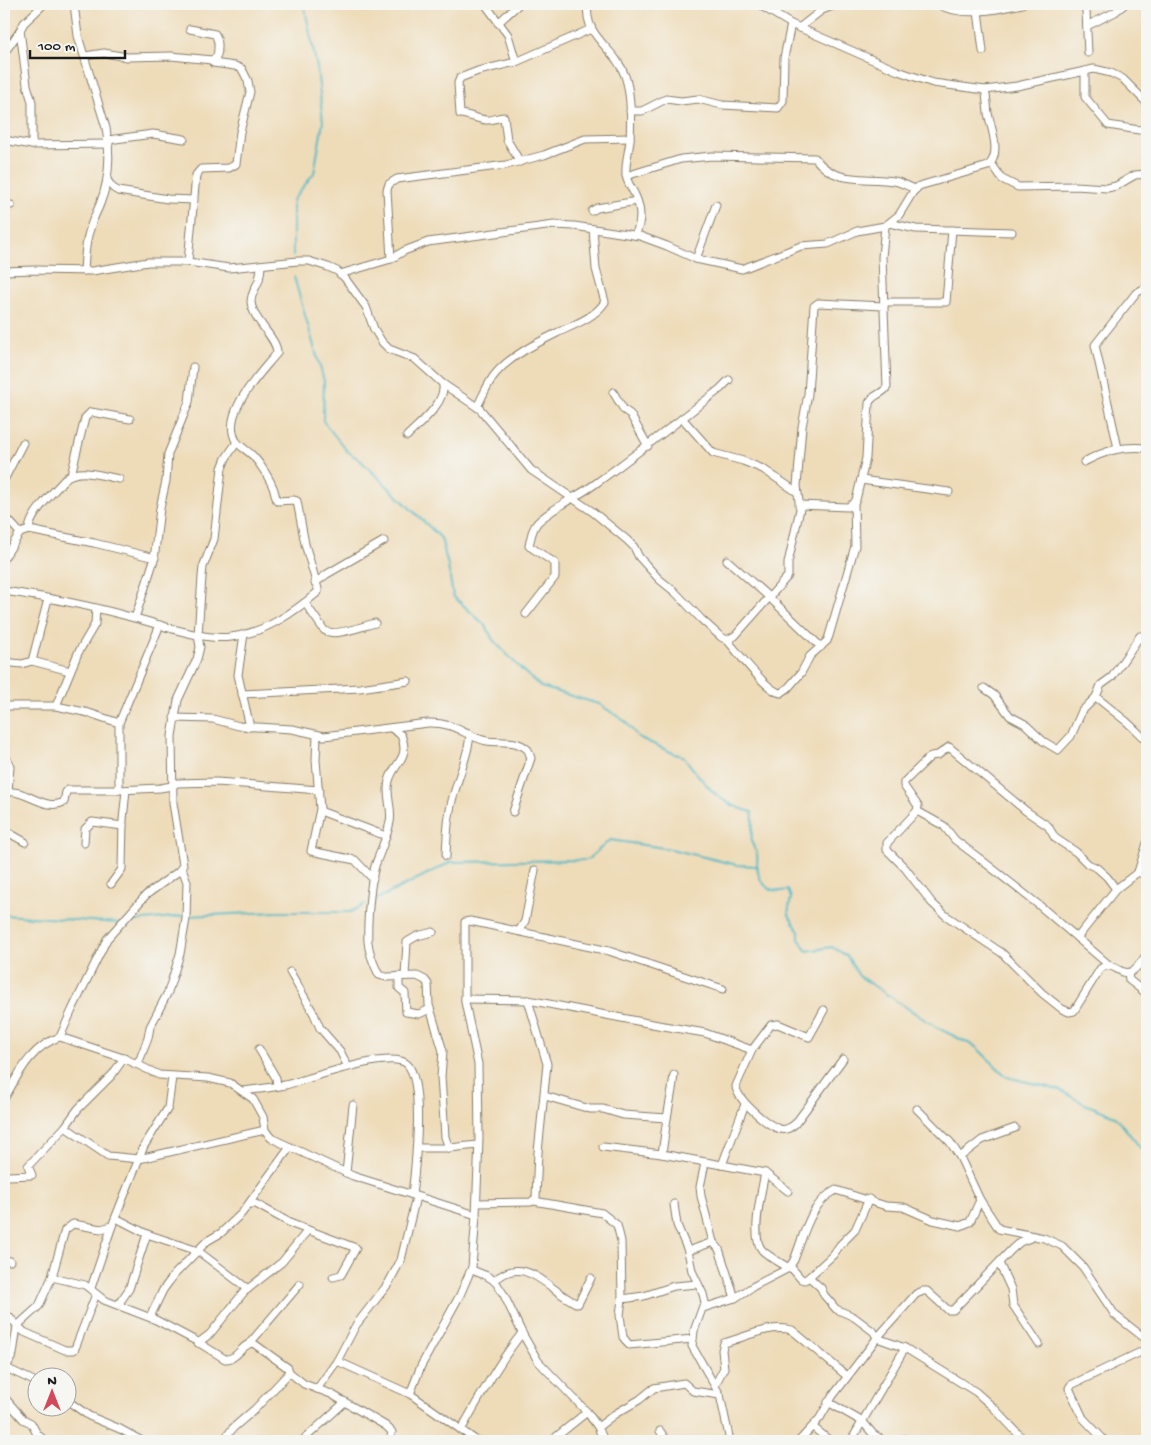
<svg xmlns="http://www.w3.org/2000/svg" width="1151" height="1445" font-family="'Gochi Hand',sans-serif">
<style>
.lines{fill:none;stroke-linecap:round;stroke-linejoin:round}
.stream{stroke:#4ab7c5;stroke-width:2}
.minor-casing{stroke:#857c6a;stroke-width:9}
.minor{stroke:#fff;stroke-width:7}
</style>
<rect width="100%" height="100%" fill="#f6f6f2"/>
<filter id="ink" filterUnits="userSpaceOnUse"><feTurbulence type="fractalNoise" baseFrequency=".02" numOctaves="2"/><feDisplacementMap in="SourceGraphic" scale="10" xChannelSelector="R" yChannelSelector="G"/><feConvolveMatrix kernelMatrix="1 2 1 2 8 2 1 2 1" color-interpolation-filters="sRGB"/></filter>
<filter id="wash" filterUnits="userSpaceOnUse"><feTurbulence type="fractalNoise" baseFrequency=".0096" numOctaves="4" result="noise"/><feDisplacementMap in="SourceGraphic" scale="20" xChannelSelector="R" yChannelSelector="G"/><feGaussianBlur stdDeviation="1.12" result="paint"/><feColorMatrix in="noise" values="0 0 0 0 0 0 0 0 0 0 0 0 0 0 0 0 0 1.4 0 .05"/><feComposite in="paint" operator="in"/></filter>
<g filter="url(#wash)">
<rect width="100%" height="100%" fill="#eedcb9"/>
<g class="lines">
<!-- stream -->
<g class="stream">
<path d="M293,256v-56l21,-27 9,-51 -6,-54 -13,-64"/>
<path d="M294,277l30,104 -1,40 24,30 14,10 80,77 7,28 5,30 33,30 7,14 31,32 17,15 58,17 27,18 12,15 37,17 8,2c22,28 33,47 69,56 3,11 -2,21 0,31 1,4 5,7 5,11 1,3 0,7 0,11 1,19 13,29 31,25l3,8 -3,15 11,19v7l8,12 25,-4 15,9 12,20 77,51 40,20 31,30 53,13 25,14 30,12 32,40"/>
<path d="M373,901l78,-39 136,-2 23,-20 61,9 66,16 19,1"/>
<path d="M4,915l115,8"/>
<path d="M188,916l88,-4h74l16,-8"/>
<path d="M126,922l57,-6"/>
</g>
</g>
</g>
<g filter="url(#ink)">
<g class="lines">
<!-- minor casing -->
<g class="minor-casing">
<g id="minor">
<path d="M74,4l4,32 28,92c5,27 4,51 -6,76 -3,8 -8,16 -10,25 -5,13 -5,28 -6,42"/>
<path d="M485,4l23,31 8,27"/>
<path d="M588,4c-5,34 28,44 37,72 6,17 6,46 5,64 -1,11 -5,23 -4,34 0,8 6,14 9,21 6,13 7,27 0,40"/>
<path d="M758,4l33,20 107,47 35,12 52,7 32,-4 77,-17 17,4 12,6 24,24"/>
<path d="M937,4c28,14 55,6 85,0"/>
<path d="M1084,4l2,7 2,42"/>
<path d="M978,11l5,40"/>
<path d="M498,23l21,-19"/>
<path d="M1087,26l28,-14 10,-8"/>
<path d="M799,28l23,-18 16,-6"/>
<path d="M4,53l16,-22"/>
<path d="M85,56l19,-3 23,4 44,-1 41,4 4,-2c3,-7 3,-17 -1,-24l-25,-5"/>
<path d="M1085,71v26l23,28 31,5 8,-2"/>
<path d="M630,111h12l24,-12 15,2 17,-2 24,6 56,3 5,-7 1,-43 7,-34"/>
<path d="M4,140l28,5 77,-1"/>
<path d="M108,140l45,-6 31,5"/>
<path d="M32,145v-43l-5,-17 -7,-55 4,-7 20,-19"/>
<path d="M520,162l-13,-22 -3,-23c-7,0 -12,4 -18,3 -9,-1 -16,-5 -26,-6l-2,-31 2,-5 18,-7 38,-9 75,-33"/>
<path d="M991,163l11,16 16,8 57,-1 32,2 9,-2 19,-11 12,-1"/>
<path d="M626,176l55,-17 31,-3 103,2c21,28 50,18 79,23 7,1 15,6 22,8"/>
<path d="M107,180l6,8 5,3 50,8 26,1"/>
<path d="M4,205h7"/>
<path d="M592,211l5,-3 40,-7"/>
<path d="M889,223l27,6 96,3"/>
<path d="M391,259l-4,-69 2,-6 8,-5 109,-14 38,-10 41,-16 45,-1"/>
<path d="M696,259l20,-54"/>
<path d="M188,262l8,-87 5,-6 28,-1 7,-4 4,-32 10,-40 -2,-11 -6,-12 -7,-3 -22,-3 -1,-3"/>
<path d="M4,271l31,-1 57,1 56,-9h40l41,6 69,-7h11l19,6 9,4 7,6 22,30 8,22 8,13 7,7 26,10 28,25 37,25 51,61 62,42 34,28 7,7 5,10 20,22 16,13 26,27 20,18 6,3 8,-4 53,-60v-13l12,-54 -3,-23 5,-59 6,-33 6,-88 4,-3 66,3"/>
<path d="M340,274l51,-15 13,-8 24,-9 126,-17 20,1 66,10 27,10 29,13 46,10 59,-23 27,-2 29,-13 28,-5 14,-11 14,-23 6,-6 69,-20c14,-12 3,-38 0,-53 -1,-8 -1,-15 -3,-23"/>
<path d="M884,302h62l6,-72"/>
<path d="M613,392l11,18 6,4 18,32"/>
<path d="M477,407c6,-11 11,-25 19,-34 17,-19 43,-31 65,-42 15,-7 34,-14 44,-29l-9,-33 -3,-40"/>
<path d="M682,418l31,35 30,8 20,8 34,23"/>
<path d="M407,436c13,-13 39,-33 36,-52"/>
<path d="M1118,448l-23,-103 41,-52 11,-6"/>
<path d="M1084,462c22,-12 39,-16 63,-14"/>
<path d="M71,475l14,-57 6,-6 39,7"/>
<path d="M4,480l19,-37"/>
<path d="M861,480l88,12"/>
<path d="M799,505l49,2 6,-4 2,-3 10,-42 3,-55c4,-9 13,-8 18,-16l-5,-130 3,-31"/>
<path d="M4,515l16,18"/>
<path d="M29,530l65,13 61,15"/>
<path d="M4,558l16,-25 9,-3c0,-16 28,-41 38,-53 15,-9 36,-1 52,2"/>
<path d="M727,560l43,38 51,49"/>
<path d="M315,583l12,-9 57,-33"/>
<path d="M4,591c41,6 83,14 123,25 30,7 74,25 104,21 33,-4 62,-24 87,-45v-3l-13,-45 -8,-43 -3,-1 -17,1c-1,-3 -2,-7 -3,-11 -4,-11 -13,-25 -20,-33 -5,-6 -14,-10 -18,-16 -16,-28 25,-68 41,-88 1,-14 -24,-32 -26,-51 0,-9 5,-14 8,-22 1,-5 2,-10 2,-15"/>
<path d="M305,603l19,27c9,8 39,-4 51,-7"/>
<path d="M526,614l29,-37v-14l-26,-17c2,-9 3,-18 9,-24 17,-16 39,-25 57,-38 43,-31 84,-63 125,-95l9,-9"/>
<path d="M135,618l19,-58 6,-52 6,-27 2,-27 21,-52 4,-35"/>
<path d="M244,634l-6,41 12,52"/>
<path d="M727,640c10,11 40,52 54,53l7,-5 13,-15 9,-17 17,-15 2,-5 26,-90 -1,-43"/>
<path d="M32,661l38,10"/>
<path d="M4,662l18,2 10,-3 16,-62"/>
<path d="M984,688l10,7 16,21 15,8 18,17 15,9 13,-14 11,-25 14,-14 31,25 20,19"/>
<path d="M242,694l118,-6 48,-7"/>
<path d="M1096,697l5,-12 11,-8 28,-41 7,7"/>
<path d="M4,706h52l33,7 30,10"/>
<path d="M56,706l22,-53 17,-29 1,-16"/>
<path d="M174,718l39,1 26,7 53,3 32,7 104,-13c28,-1 36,13 59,18 15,2 30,-2 41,9l3,8 -18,54"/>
<path d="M391,728l10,7c10,25 -8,28 -12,46 -4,14 4,28 1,41 -3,15 -10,30 -15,44 -5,18 -8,58 -7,76 1,12 6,23 11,33l7,2 31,-1 8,4 3,4 1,21 14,46 -2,26 4,60 4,11"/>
<path d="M317,735l-1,25 4,49 -9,42 44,9 18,19"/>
<path d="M4,753l6,13 -2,26"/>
<path d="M119,790v-67l41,-98"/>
<path d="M4,797l4,-5c17,-3 37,20 56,10l2,-10 2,-2h51l41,-2 12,-2 5,-3 40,-1 102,8"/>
<path d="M320,811l66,25"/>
<path d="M917,811l27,15 11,14 24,18 61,48 69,59"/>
<path d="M4,830l21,12"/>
<path d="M84,843l1,-14 7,-7 31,4"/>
<path d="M446,856c1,-25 2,-46 10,-69 5,-18 13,-34 14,-53"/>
<path d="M1138,872l9,4"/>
<path d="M111,884l11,-15 1,-49 3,-30"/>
<path d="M1116,889l-9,-12 -10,-9 -9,-4 -12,-12 -21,-14 -7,-12 -22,-15 -77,-64 -11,8 -7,1 -27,26v4l14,20 -1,5 -30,32v7l18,18 27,35 13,12 57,38 40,40 20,16 7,3 5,-1 26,-42c13,-10 19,7 30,3 7,-2 13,-13 17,-18"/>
<path d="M519,931l6,-10 10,-51"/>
<path d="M1077,938l39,-49 22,-17 9,-29"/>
<path d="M290,972l24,42 6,14 20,23 8,16"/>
<path d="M1128,973l1,7 18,14"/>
<path d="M399,976v12l6,5 1,19 13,2 11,-5"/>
<path d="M405,976l2,-34 10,-6 16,-4"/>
<path d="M465,999l63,1 130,25 47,8 47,17"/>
<path d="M824,1010l-15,27 -31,-13 -7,1 -19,25 -16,36c0,13 32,40 44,43 6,2 11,-2 15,-5l48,-65"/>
<path d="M60,1037l66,22 33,16 49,3 22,5 23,16 10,18 2,13 6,8 82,38 123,39"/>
<path d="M259,1049l17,29 1,8"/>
<path d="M135,1064l5,-5 8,-21 2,-11 18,-35 12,-38 6,-35 1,-37 -5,-14"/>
<path d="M243,1091c14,-2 28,-3 42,-6 22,-5 105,-36 122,-21 18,18 8,106 5,131"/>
<path d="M545,1096l45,13h13l20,6 44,3 -5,36"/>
<path d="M4,1099c14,-24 27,-53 56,-62l12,-27 35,-71 39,-44 33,-24 4,-6 -10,-62 -1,-67 6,-36 19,-41 3,-12 -2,-12 4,-58 1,-10 11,-28 8,-71 4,-10 11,-16"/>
<path d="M917,1109l33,33 10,15 20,43"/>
<path d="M667,1118l5,-28 2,-15"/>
<path d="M65,1127l43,29 31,3 126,-29"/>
<path d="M603,1147l59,7 103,19 23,18"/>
<path d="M418,1148h31l29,-3"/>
<path d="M960,1157l22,-17 33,-12"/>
<path d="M722,1165l23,-61"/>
<path d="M346,1173l7,-68"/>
<path d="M765,1173c-3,16 -15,64 -3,77 7,7 19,13 27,18"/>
<path d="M9,1176l23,-1 -4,-9 37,-39 13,-18 34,-34 12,-17"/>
<path d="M534,1201l68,12 15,12 4,16 1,58 -2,16 3,22 6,8 64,-6"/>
<path d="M477,1203l54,-1 5,-4 2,-46 9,-88 -19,-64"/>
<path d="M250,1204h6l36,20 64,24 -15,27 -8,2"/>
<path d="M674,1204l3,21 11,26 4,20 11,23 3,13 -3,-1 -9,25 -2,15 28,49 10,46"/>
<path d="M116,1218l31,16 -18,55 -11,16"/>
<path d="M147,1234l51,17 50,38"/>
<path d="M713,1242l6,7 16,49"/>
<path d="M688,1251l25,-9 -12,-46 -1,-9 5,-24"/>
<path d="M4,1260l6,1"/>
<path d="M999,1263l12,26 2,16 26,39"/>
<path d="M790,1266l11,13 4,1 4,-3 24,-22 7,-10 15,-15 14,-31"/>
<path d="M472,1270l15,6 8,5 9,14 18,38 16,28 49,51 11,15 6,14"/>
<path d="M52,1277l33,8 19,15 52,20 40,21 29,18c13,1 16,-15 28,-16l35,25 1,4 -1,2 -33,35 -22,19 -10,13"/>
<path d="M809,1277l12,11 3,7 12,14 18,8 20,15 3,6 28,10 71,44 18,16 31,33"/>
<path d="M494,1281c32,-30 56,12 84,23l13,-26"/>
<path d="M91,1288l21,-62 32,-80 24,-38 4,-31"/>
<path d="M622,1299l22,-3 30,-10 24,-2"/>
<path d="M706,1307l29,-9 19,-12 35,-18 5,-8c10,-25 16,-57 42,-70l50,16 17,1 30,13 27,6 10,-4 10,-22 19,29 45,9 18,8 21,21 32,48 32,25"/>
<path d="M4,1312l20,20 41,18h9l2,-4 20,-52"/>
<path d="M150,1317l13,-27 11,-15 33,-34 14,-8 21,-20 48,-66"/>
<path d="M198,1343l12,-9 34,-42 38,-30 26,-32"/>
<path d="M250,1343l50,-59"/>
<path d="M337,1361l73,33 67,47"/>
<path d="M4,1367l34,16"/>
<path d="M4,1372l9,-18 4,-28 22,-20 13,-29 13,-47 8,-6 28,5 11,-3"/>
<path d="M289,1372l15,12 27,10 55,32 6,6 -2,9"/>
<path d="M715,1385l9,-17 -2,-18 2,-7c22,-6 46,-19 68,-13l55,46"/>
<path d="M317,1389l20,-28 19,-36 32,-41 13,-24 15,-63"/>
<path d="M410,1394l11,-28 39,-71 12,-28 4,-52 3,-76 -1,-75 -13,-62v-80l5,-1 139,30 114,38"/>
<path d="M4,1397l19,22 8,4 6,11 8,7"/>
<path d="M68,1401l21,15 31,13 22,12"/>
<path d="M828,1402l35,20 10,12 11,7"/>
<path d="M598,1427l17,-13 24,-14 15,-12 30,-5 9,8 27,4"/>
<path d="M813,1427l17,14"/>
<path d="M461,1430c19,-33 37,-67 61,-97"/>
<path d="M660,1431l7,10"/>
<path d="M302,1441l43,-39"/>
<path d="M551,1441l36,-29"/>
<path d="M799,1441l21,-23 12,-21 45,-59 39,-44 7,-3h4l21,19h5l59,-61 8,-7 13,-5"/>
<path d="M851,1441l54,-93"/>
<path d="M901,1441l3,-2 9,2"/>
<path d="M1105,1441l-22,-23 -14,-30 2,-3 76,-36"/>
</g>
</g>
<!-- minor -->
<use href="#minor" class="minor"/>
</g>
</g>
<!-- margin -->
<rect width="1151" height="1445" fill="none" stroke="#f6f6f2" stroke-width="20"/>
<!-- north arrow -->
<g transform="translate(52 1392)"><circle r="24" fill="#f6f6f2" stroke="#9f9f9c"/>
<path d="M0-4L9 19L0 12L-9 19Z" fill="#d1495b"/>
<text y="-8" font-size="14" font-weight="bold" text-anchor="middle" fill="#1c1c1c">N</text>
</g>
<!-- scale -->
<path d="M30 50v8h95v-8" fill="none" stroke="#1c1c1c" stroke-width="2.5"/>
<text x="38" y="50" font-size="15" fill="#1c1c1c" stroke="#f6f6f2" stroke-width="4" paint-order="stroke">100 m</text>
</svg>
